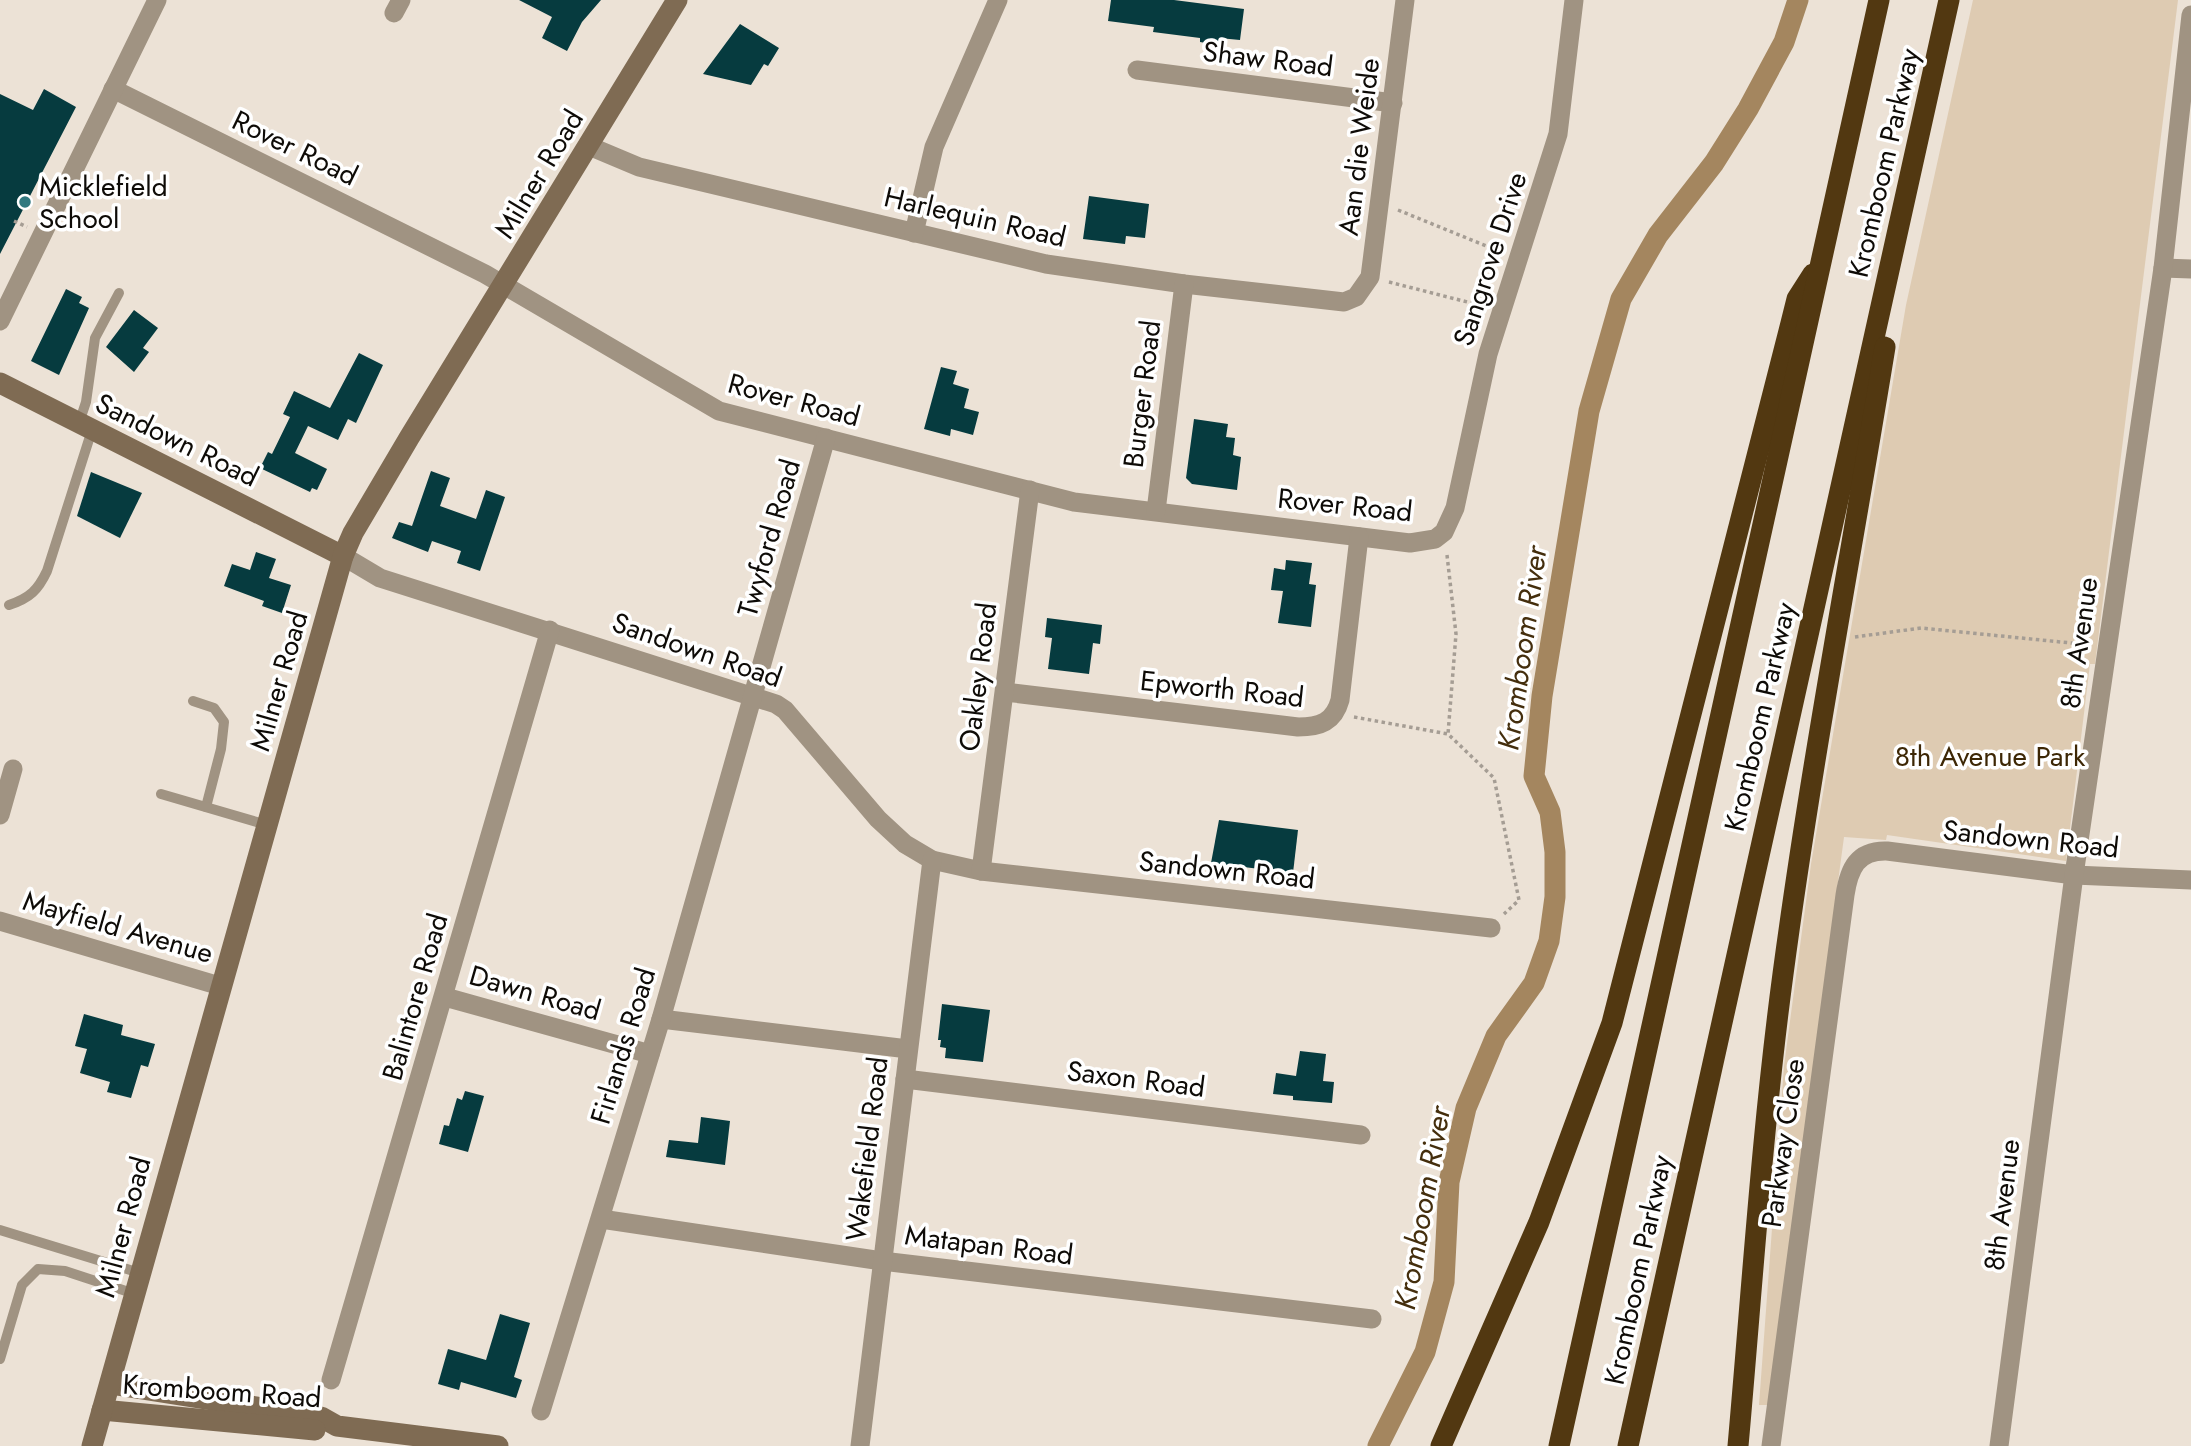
<svg xmlns="http://www.w3.org/2000/svg" width="2191" height="1446" font-family="Jost,sans-serif">
<style>
.green{fill:#decbb2}
.lines{fill:none;stroke-linecap:round;stroke-linejoin:round}
.canal{stroke:#a4865f;stroke-width:21}
.building{fill:#063b3f}
.path{stroke:#a59d94;stroke-width:3.5;stroke-dasharray:3.5 3.5;stroke-linecap:butt}
.lane{stroke:#a09382;stroke-width:10}
.street{stroke:#a09382;stroke-width:19}
.secondary{stroke:#7f6b53;stroke-width:21}
.highway{stroke:#523811;stroke-width:21}
.poi-dot{fill:#30787f;stroke:#fff;stroke-width:2.5}
.labels{text-anchor:middle;dominant-baseline:central;stroke-width:7;stroke-linejoin:round;paint-order:stroke}
.street-label{font-size:28px;fill:#0e0b07;stroke:#fff}
.poi-label{font-size:28px;fill:#0e0b07;stroke:#fff;text-anchor:start}
.park-label{font-size:28px;fill:#3d2705;stroke:#fff}
.water-label{font-size:30px;font-style:italic;fill:#442e0d;stroke:#fff}
</style>
<rect width="100%" height="100%" fill="#ece2d6"/>
<!-- green -->
<path class="green" d="M1973,0h205l-83,664h-5l-24,197 -179,-26 -1,5 -42,-3 -76,568h-9l25,-339 27,-202 95,-559z"/>
<g class="lines">
<!-- canal -->
<path class="canal" d="M1378,1446l47,-94 19,-70 5,-100 17,-74 30,-72 38,-53 15,-42 6,-44v-45l-5,-40 -16,-36 8,-80 47,-285 32,-112 37,-64 56,-72 34,-54 36,-67 14,-42"/>
</g>
<!-- building -->
<g class="building">
<path d="M519,0h82l-19,22 -15,29 -25,-13 10,-21z"/>
<path d="M1111,0h63l70,9 -4,31 -21,-2 -1,7 -18,-3v-4l-47,-6 1,-5 -46,-6z"/>
<path d="M740,24l39,24 -11,18 -4,-2 -13,21 -48,-11z"/>
<path d="M44,89l32,18 -76,147v-160l33,16z"/>
<path d="M1089,196l60,8 -4,34 -19,-2 -1,8 -42,-5z"/>
<path d="M66,289l16,8 -3,6 10,5 -30,67 -28,-14z"/>
<path d="M134,310l24,18 -15,20 6,4 -15,20 -28,-25z"/>
<path d="M359,353l24,12 -27,58 -8,-4 -10,21 -30,-14 -13,27 32,16 -10,21 -5,-2 -2,4 -50,-24 8,-16 4,2 18,-37 -7,-3 11,-23 36,17z"/>
<path d="M941,367l16,4 -4,13 16,5 -5,19 15,4 -6,23 -22,-6 -1,7 -26,-7z"/>
<path d="M1194,419l34,5 -2,13 9,1 -2,17 8,2 -4,33 -45,-6 -6,-6z"/>
<path d="M431,471l19,7 -10,28 36,13 10,-29 19,7 -25,74 -23,-8 4,-12 -29,-10 -4,11 -36,-14 7,-16 13,4z"/>
<path d="M91,472l51,21 -22,45 -43,-22z"/>
<path d="M256,552l20,7 -7,19 22,7 -9,28 -20,-7 2,-5 -40,-15 8,-22 18,6z"/>
<path d="M1286,560l26,3 -3,21 7,1 -5,42 -33,-4 5,-32 -12,-1 3,-22 11,2z"/>
<path d="M1047,618l55,7 -2,19 -7,-1 -4,31 -41,-5 4,-31 -7,-1z"/>
<path d="M1219,820l79,10 -5,43 -82,-10z"/>
<path d="M942,1004l48,6 -7,52 -38,-4 1,-10 -6,-1 1,-7h-3z"/>
<path d="M84,1014l39,11 -2,10 34,9 -7,23 -7,-2 -10,33 -24,-6 3,-10 -30,-9 7,-24 -12,-3z"/>
<path d="M1300,1051l26,3 -3,27 11,1 -2,21 -39,-3v-4l-20,-2 3,-21 20,3z"/>
<path d="M465,1091l19,5 -16,56 -29,-8 5,-19 5,1 8,-28 5,2z"/>
<path d="M701,1117l29,4 -5,44 -59,-8 3,-17 29,3z"/>
<path d="M500,1314l30,9 -16,54 8,3 -6,18 -55,-16 -2,8 -21,-6 10,-35 38,11z"/>
</g>
<g class="lines">
<!-- path -->
<g class="path">
<path d="M1398,210l103,42"/>
<path d="M14,221l13,6"/>
<path d="M1389,282l94,24"/>
<path d="M1447,555l9,79 -8,100"/>
<path d="M1855,637l66,-9 170,17"/>
<path d="M1354,717l94,17 46,44 25,122 -15,14"/>
</g>
<!-- lane -->
<g class="lane">
<path d="M79,423l7,-21 9,-64 24,-45"/>
<path d="M9,605c21,-7 29,-15 38,-34l45,-141"/>
<path d="M193,701l21,7 10,14 -3,27 -15,58"/>
<path d="M161,794l106,31"/>
<path d="M0,1230l140,43"/>
<path d="M0,1359l22,-74 16,-16 27,2 70,23"/>
</g>
<!-- street -->
<g class="street">
<path d="M394,13l7,-13"/>
<path d="M1137,70l256,33"/>
<path d="M113,89l372,185 234,137 355,91 336,41 25,-4 9,-7 11,-24 33,-154 70,-220 16,-134"/>
<path d="M589,146l50,21 407,97 138,20 160,18 12,-5 14,-20 35,-277"/>
<path d="M914,233l20,-86 64,-147"/>
<path d="M2163,268l28,1"/>
<path d="M0,321l157,-321"/>
<path d="M1156,511l28,-227"/>
<path d="M343,556l37,22 396,126 9,6 93,109 27,25 27,16 49,11 510,57"/>
<path d="M1005,692l293,35c22,0 36,-5 42,-27l19,-163"/>
<path d="M0,815l13,-46"/>
<path d="M981,871l49,-381"/>
<path d="M0,921l220,65"/>
<path d="M445,997l205,57"/>
<path d="M661,1019l247,30"/>
<path d="M905,1079l456,56"/>
<path d="M601,1219l281,42 490,58"/>
<path d="M331,1380l219,-750"/>
<path d="M541,1411l120,-392 165,-581"/>
<path d="M860,1446l72,-586"/>
<path d="M1771,1446l74,-551c4,-26 12,-45 42,-44l187,24 117,5"/>
<path d="M1999,1446l75,-571 89,-607 28,-253"/>
</g>
<!-- secondary -->
<g class="secondary">
<path d="M0,383l343,173"/>
<path d="M110,1384l211,33 16,9 161,20"/>
<path d="M102,1410l213,20"/>
<path d="M92,1446l251,-890 10,-23 56,-95 268,-438"/>
</g>
<!-- highway -->
<g class="highway">
<path d="M1441,1446l98,-224 73,-199 179,-700 6,-24 16,-25"/>
<path d="M1559,1446l320,-1446"/>
<path d="M1628,1446l321,-1446"/>
<path d="M1738,1446c14,-157 24,-315 45,-472 28,-210 68,-418 102,-627"/>
</g>
</g>
<!-- markers -->
<circle class="poi-dot" cx="25" cy="202" r="7"/>
<g class="labels">
<!-- street labels -->
<g class="street-label">
<text transform="translate(1268 59) rotate(7)">Shaw Road</text>
<text transform="translate(1359 147) rotate(-83)">Aan die Weide</text>
<text transform="translate(295 148) rotate(26)">Rover Road</text>
<text transform="translate(1884 163) rotate(-77)">Kromboom Parkway</text>
<text transform="translate(539 174) rotate(-59)">Milner Road</text>
<text transform="translate(975 217) rotate(13)">Harlequin Road</text>
<text transform="translate(1490 259) rotate(-72)">Sangrove Drive</text>
<text transform="translate(1142 394) rotate(-83)">Burger Road</text>
<text transform="translate(794 400) rotate(15)">Rover Road</text>
<text transform="translate(177 440) rotate(26)">Sandown Road</text>
<text transform="translate(1345 505) rotate(6)">Rover Road</text>
<text transform="translate(769 538) rotate(-74)">Twyford Road</text>
<text transform="translate(2079 643) rotate(-82)">8th Avenue</text>
<text transform="translate(697 650) rotate(19)">Sandown Road</text>
<text transform="translate(978 677) rotate(-83)">Oakley Road</text>
<text transform="translate(279 681) rotate(-74)">Milner Road</text>
<text transform="translate(1222 689) rotate(6)">Epworth Road</text>
<text transform="translate(1760 717) rotate(-77)">Kromboom Parkway</text>
<text transform="translate(2031 839) rotate(6)">Sandown Road</text>
<text transform="translate(1227 870) rotate(6)">Sandown Road</text>
<text transform="translate(118 927) rotate(16)">Mayfield Avenue</text>
<text transform="translate(535 993) rotate(16)">Dawn Road</text>
<text transform="translate(415 997) rotate(-74)">Balintore Road</text>
<text transform="translate(623 1046) rotate(-73)">Firlands Road</text>
<text transform="translate(1136 1079) rotate(7)">Saxon Road</text>
<text transform="translate(1783 1143) rotate(-82)">Parkway Close</text>
<text transform="translate(867 1149) rotate(-83)">Wakefield Road</text>
<text transform="translate(2002 1205) rotate(-83)">8th Avenue</text>
<text transform="translate(123 1227) rotate(-75)">Milner Road</text>
<text transform="translate(989 1245) rotate(7)">Matapan Road</text>
<text transform="translate(1638 1270) rotate(-78)">Kromboom Parkway</text>
<text transform="translate(222 1391) rotate(4)">Kromboom Road</text>
</g>
<!-- poi labels -->
<g class="poi-label">
<text x="39" y="186">Micklefield<tspan x="39" dy="32">School</tspan></text>
</g>
<!-- park labels -->
<g class="park-label">
<text x="1990" y="756">8th Avenue Park</text>
</g>
<!-- water labels -->
<g class="water-label">
<text transform="translate(1522 648) rotate(-82)">Kromboom River</text>
<text transform="translate(1422 1208) rotate(-80)">Kromboom River</text>
</g>
</g>
</svg>
